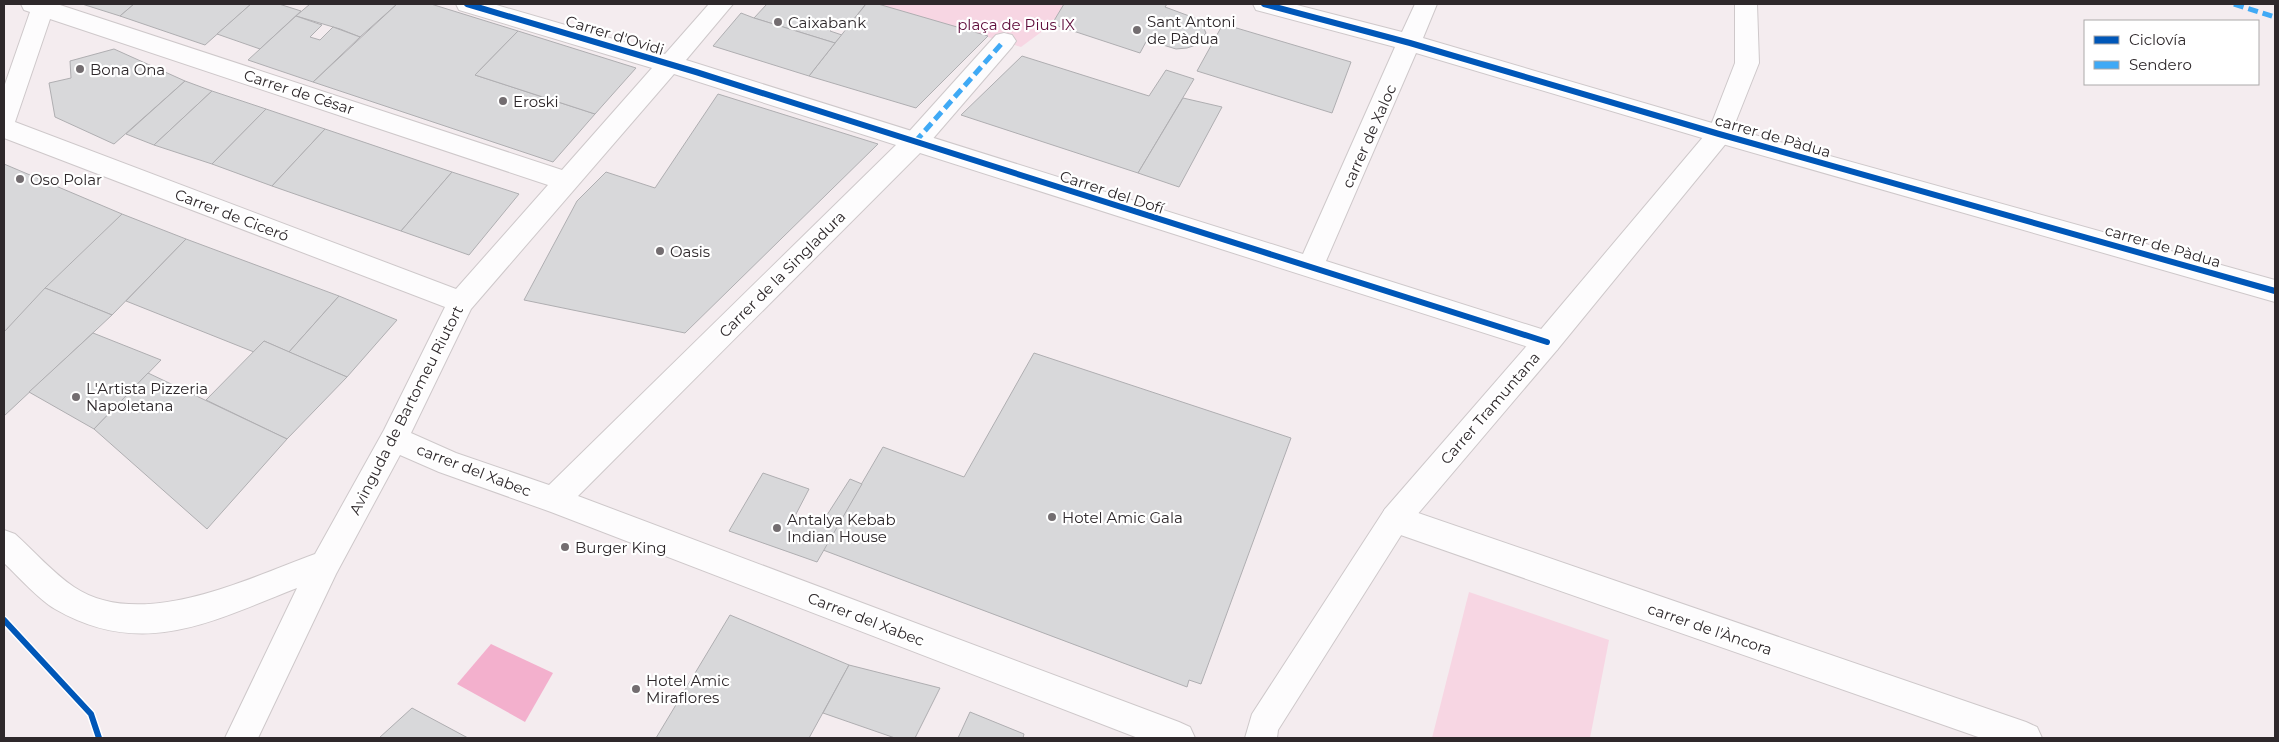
<svg xmlns="http://www.w3.org/2000/svg" width="2279" height="742" font-family="Montserrat,sans-serif">
<style>
.green{fill:#f7d6e3}
.water{fill:#f3b0cd}
.building{fill:#d8d8da;stroke:#afaeb1}
.lines{fill:none;stroke-linecap:round;stroke-linejoin:round}
.pedestrian-casing{stroke:#cec8ca;stroke-width:2}
.minor-casing{stroke:#cec8ca;stroke-width:2}
.tertiary-casing{stroke:#cec8ca;stroke-width:2}
.pedestrian{fill:#fdfcfd;fill-rule:evenodd}
.minor{fill:#fdfcfd;fill-rule:evenodd}
.tertiary{fill:#fdfcfd;fill-rule:evenodd}
.quiet{stroke:#3fa9f5;stroke-width:5;stroke-dasharray:10 5;stroke-linecap:butt}
.cycleway-casing{stroke:#fff;stroke-width:9}
.cycleway{stroke:#0057b8;stroke-width:6}
.poi-dot{fill:#736d70;stroke:#fff;stroke-width:2}
.labels{text-anchor:middle;dominant-baseline:central;stroke-width:4.5;stroke-linejoin:round;paint-order:stroke}
.poi-label{font-size:15px;fill:#2e282b;stroke:#fff;text-anchor:start}
.park-label{font-size:15px;fill:#5d0a39;stroke:#fff}
.street-label{font-size:15px;fill:#2e282b;stroke:#fff}
</style>
<rect width="100%" height="100%" fill="#f4ecef"/>
<!-- green -->
<g class="green">
<path d="M878,4h186l-12,20 -31,23z"/>
<path d="M1469,592l140,48 -19,98h-158z"/>
</g>
<!-- water -->
<path class="water" d="M491,644l62,29 -28,49 -68,-38z"/>
<!-- building -->
<g class="building">
<path d="M82,4h52l-14,12z"/>
<path d="M134,4h117l-46,41 -85,-29z"/>
<path d="M251,4h28l22,7 -41,38 -43,-15z"/>
<path d="M310,4h87l-37,33 -20,-8 -44,-13z"/>
<path d="M397,4h34l87,27 -43,44 120,39 -42,48 -240,-80z"/>
<path d="M767,4h99l-17,21 -11,-3 -8,9 12,4 -7,8 -81,-25z"/>
<path d="M866,4h12l110,32 -72,72 -107,-32z"/>
<path d="M1064,4h103l-2,3 35,13 6,13 -10,12 -9,3 -11,1 -29,-9 -7,13 -88,-29z"/>
<path d="M741,13l13,5 81,25 -26,33 -96,-30z"/>
<path d="M296,16l26,9 -12,12 10,3 13,-13 27,10 -47,45 -65,-22z"/>
<path d="M1223,24l128,38 -19,51 -135,-42z"/>
<path d="M518,31l118,37 -41,46 -120,-39z"/>
<path d="M114,49l71,32 -71,63 -59,-27 -6,-34 22,-5 -1,-17z"/>
<path d="M1022,56l127,40 17,-26 28,9 -56,94 -177,-58z"/>
<path d="M185,81l27,10 -58,54 -28,-11z"/>
<path d="M212,91l54,18 -54,55 -58,-19z"/>
<path d="M718,94l160,50 -193,189 -161,-33 53,-99 29,-29 49,16z"/>
<path d="M1183,98l39,9 -43,80 -41,-14z"/>
<path d="M266,109l59,20 -53,57 -60,-22z"/>
<path d="M325,129l127,43 -51,59 -129,-45z"/>
<path d="M4,164l118,50 -118,118z"/>
<path d="M452,172l67,22 -50,61 -68,-24z"/>
<path d="M122,214l64,25 -74,76 -67,-27z"/>
<path d="M186,239l153,57 -50,56 -25,-11 -10,11 -128,-51z"/>
<path d="M45,288l67,27 -108,101v-84z"/>
<path d="M339,296l58,24 -50,57 -58,-25z"/>
<path d="M93,333l68,27 -67,69 -65,-37z"/>
<path d="M264,341l83,36 -60,62 -81,-39z"/>
<path d="M1034,353l257,85 -90,246 -12,-4 -2,7 -364,-137 60,-103 81,30z"/>
<path d="M148,373l139,66 -80,90 -113,-100z"/>
<path d="M763,473l46,16 -14,27 25,10 30,-47 12,5 -45,78 -88,-31z"/>
<path d="M730,615l119,50 -40,73h-153z"/>
<path d="M849,665l91,23 -25,50h-20l-72,-25z"/>
<path d="M412,708l56,30h-89z"/>
<path d="M970,712l54,22 -1,4h-65z"/>
</g>
<g class="lines">
<!-- pedestrian casing -->
<g class="pedestrian-casing">
<path id="pedestrian" d="M1004,33l8,2 4,6 -4,6 -88,102 -9,2 -9,-2 -3,-7 3,-7 90,-100z"/>
</g>
<!-- minor casing -->
<g class="minor-casing">
<g id="minor">
<path d="M21,4h36l505,166 90,-102 -193,-58 -3,-6h37l172,50 44,-50h24l-47,56 617,194 92,-207 -139,-37 -3,-6h40l109,28 13,-28h22l-14,34 296,87 556,155v22l-556,-159 -303,-90 -90,208 231,73 4,8 -4,8 -10,3 -627,-200 -342,343 601,226 11,5 5,11h-57l-587,-226 -112,-40 -39,-17 -64,119 -78,164h-33l72,-150c-85,33 -154,72 -242,21 -17,-10 -36,-32 -51,-46v-33l11,4c19,17 38,39 59,53 67,45 175,-9 241,-33l69,-124 61,-123 -441,-169v-51l26,-75 -6,-2zM50,19l498,166 -92,104 -441,-167zM674,74l222,71 -347,340 -93,-32 -45,-20 60,-124z"/>
<path d="M1395,505l631,217 11,5 5,11h-61l-586,-205 -10,-4 -5,-10 5,-10z"/>
</g>
</g>
<!-- tertiary casing -->
<g class="tertiary-casing">
<path id="tertiary" d="M1735,4h22l2,59 -31,78 -171,209 -152,179 -127,201 -1,8h-32l7,-24 133,-205 152,-175 172,-204 26,-67z"/>
</g>
<!-- pedestrian -->
<use href="#pedestrian" class="pedestrian"/>
<!-- minor -->
<use href="#minor" class="minor"/>
<!-- tertiary -->
<use href="#tertiary" class="tertiary"/>
<!-- quiet -->
<g class="quiet">
<path d="M2234,4l41,13"/>
<path d="M915,142l89,-101"/>
</g>
<!-- cycleway casing -->
<g class="cycleway-casing">
<g id="cycleway">
<path d="M467,4l229,68 851,270"/>
<path d="M1264,4l146,39 309,91 556,157"/>
<path d="M4,620l87,94 8,24"/>
</g>
</g>
<!-- cycleway -->
<use href="#cycleway" class="cycleway"/>
</g>
<!-- markers -->
<g class="poi-dot">
<circle cx="778" cy="22" r="5"/>
<circle cx="1137" cy="30" r="5"/>
<circle cx="80" cy="69" r="5"/>
<circle cx="503" cy="101" r="5"/>
<circle cx="20" cy="179" r="5"/>
<circle cx="660" cy="251" r="5"/>
<circle cx="76" cy="397" r="5"/>
<circle cx="1052" cy="517" r="5"/>
<circle cx="777" cy="528" r="5"/>
<circle cx="565" cy="547" r="5"/>
<circle cx="636" cy="689" r="5"/>
</g>
<g class="labels">
<!-- poi labels -->
<g class="poi-label">
<text x="1147" y="21">Sant Antoni<tspan x="1147" dy="17">de Pàdua</tspan></text>
<text x="788" y="22">Caixabank</text>
<text x="90" y="69">Bona Ona</text>
<text x="513" y="101">Eroski</text>
<text x="30" y="179">Oso Polar</text>
<text x="670" y="251">Oasis</text>
<text x="86" y="388">L'Artista Pizzeria<tspan x="86" dy="17">Napoletana</tspan></text>
<text x="1062" y="517">Hotel Amic Gala</text>
<text x="787" y="519">Antalya Kebab<tspan x="787" dy="17">Indian House</tspan></text>
<text x="575" y="547">Burger King</text>
<text x="646" y="680">Hotel Amic<tspan x="646" dy="17">Miraflores</tspan></text>
</g>
<!-- park labels -->
<g class="park-label">
<text x="1016" y="24">plaça de Pius IX</text>
</g>
<!-- street labels -->
<g class="street-label">
<text transform="translate(615 35) rotate(17)">Carrer d'Ovidi</text>
<text transform="translate(299 92) rotate(18)">Carrer de César</text>
<text transform="translate(1369 136) rotate(-66)">carrer de Xaloc</text>
<text transform="translate(1773 136) rotate(16)">carrer de Pàdua</text>
<text transform="translate(1112 192) rotate(18)">Carrer del Dofí</text>
<text transform="translate(232 215) rotate(21)">Carrer de Ciceró</text>
<text transform="translate(2163 246) rotate(16)">carrer de Pàdua</text>
<text transform="translate(782 274) rotate(-45)">Carrer de la Singladura</text>
<text transform="translate(1490 408) rotate(-49)">Carrer Tramuntana</text>
<text transform="translate(406 410) rotate(-63)">Avinguda de Bartomeu Riutort</text>
<text transform="translate(474 470) rotate(21)">carrer del Xabec</text>
<text transform="translate(866 619) rotate(21)">Carrer del Xabec</text>
<text transform="translate(1710 629) rotate(19)">carrer de l'Àncora</text>
</g>
</g>
<!-- border -->
<rect width="2279" height="742" fill="none" stroke="#2e282b" stroke-width="10"/>
<!-- legend -->
<rect x="2084" y="20" width="175" height="65" fill="#ffffff" stroke="#aba9aa"/>
<rect x="2094" y="36" width="25" height="8" fill="#0057b8" stroke="#aba9aa"/>
<text x="2129" y="45" font-size="15" fill="#2e282b">Ciclovía</text>
<rect x="2094" y="61" width="25" height="8" fill="#3fa9f5" stroke="#aba9aa"/>
<text x="2129" y="70" font-size="15" fill="#2e282b">Sendero</text>
</svg>
